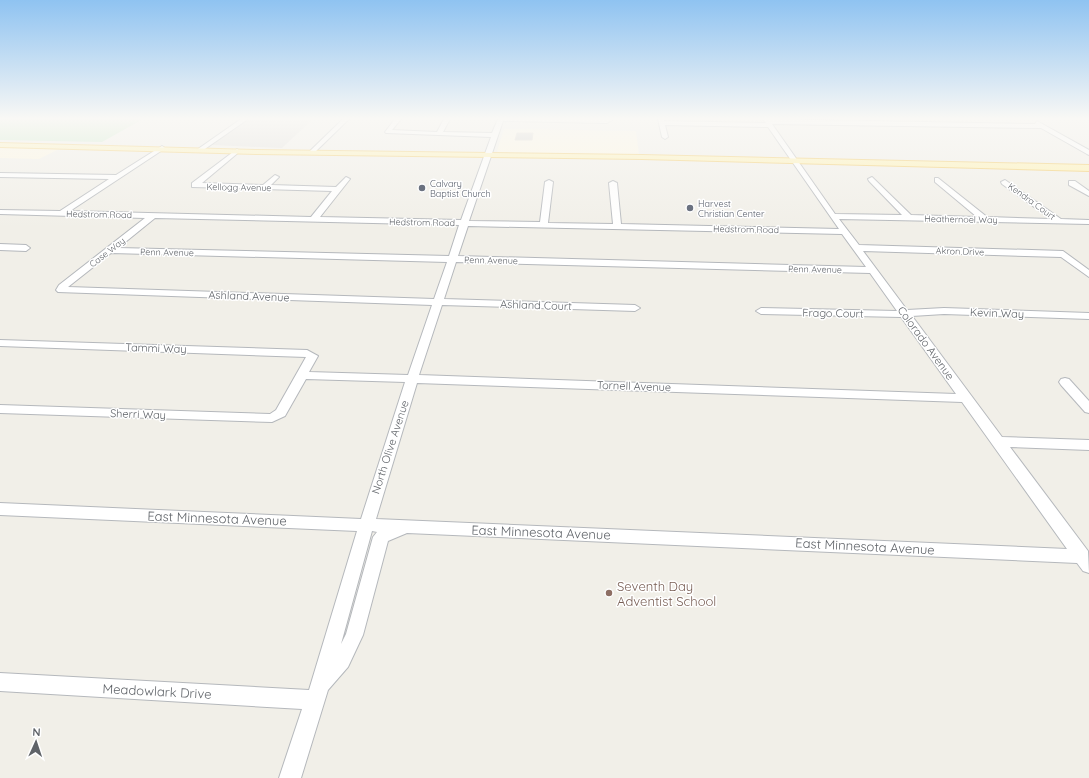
<svg xmlns="http://www.w3.org/2000/svg" width="1089" height="778" font-family="Quicksand,sans-serif">
<style>
.commercial{fill:#fef7e0}
.industrial{fill:#e0deda}
.green{fill:#c5e8c5}
.building{fill:#cccac5;stroke:#d6d1c6}
.lines{fill:none;stroke-linecap:round;stroke-linejoin:round}
.minor-casing{stroke:#b5b8bc;stroke-width:2}
.major-casing{stroke:#f2c960;stroke-width:2}
.minor{fill:#fff;fill-rule:evenodd}
.major{fill:#fff2af;fill-rule:evenodd}
.worship-dot{fill:#6b7280;stroke:#fff;stroke-width:1.5}
.education-dot{fill:#8d6e63;stroke:#fff;stroke-width:1.5}
.labels{text-anchor:middle;dominant-baseline:central;stroke-width:3;stroke-linejoin:round;paint-order:stroke}
.far-worship-label{font-size:9px;fill:#5b616d;stroke:#fff;text-anchor:start}
.far-street-label{font-size:9px;fill:#5f6368;stroke:#fff}
.street-label{font-size:11px;fill:#5f6368;stroke:#fff}
.near-street-label{font-size:13px;fill:#5f6368;stroke:#fff}
.near-education-label{font-size:13px;fill:#785e54;stroke:#fff;text-anchor:start}
</style>
<rect width="100%" height="100%" fill="#f1efe8"/>
<!-- commercial -->
<g class="commercial">
<path d="M504,129l132,2 3,24 -141,-3 -1,-1z"/>
<path d="M0,147l61,1 -22,11 -39,-1z"/>
</g>
<!-- industrial -->
<path class="industrial" d="M247,119h15l50,1 -30,28 -70,-3z"/>
<!-- green -->
<path class="green" d="M0,119h143l-41,23 -102,-2z"/>
<!-- building -->
<path class="building" d="M517,133h16l-1,7h-17z"/>
<g class="lines">
<!-- minor casing -->
<g class="minor-casing">
<g id="minor">
<path d="M241,119h7l-46,32h-4v-2z"/>
<path d="M343,119h6l-35,34h-4v-2z"/>
<path d="M395,119h6l-9,11 45,2 7,-13h6l-7,13 49,1 6,-14h116l-7,4 -104,-2 -34,100 71,1 5,-40 4,-2 4,2 -5,41 65,1 -4,-41 4,-2 4,2 4,41 218,5 -71,-102 -103,-2 3,12 -3,2 -3,-2 -4,-18h6v2l102,2 -3,-4 272,5 2,-3 52,29v5l-2,-1 -46,-26 -269,-4 63,90 67,1 -33,-34 -1,-2 4,-2 39,38 66,2 -42,-35v-4h3l49,39 64,2 -49,-35 -1,-2 4,-2 56,39 28,1v4l-250,-5 20,26 204,6 26,19v7l-28,-20 -198,-6 44,59 37,-2 145,5v6l-145,-5 -32,2 90,121 87,3v10l-79,-3 78,104 1,22 -6,-2 -6,-8 -670,-30 -19,8 -25,94 -15,32 -20,23 -27,88h-22l23,-69 -302,-18v-18l309,17 48,-159 -357,-16v-12l361,16 44,-137 -99,-3 -21,37 -13,6 -272,-9v-8l270,9 6,-4 30,-53 -306,-11v-6l307,10 11,6 -9,16 99,3 24,-70 -374,-13 -2,-2 3,-5 86,-67 -145,-4v-4l60,1 49,-32 -109,-2v-4l116,2 46,-29 3,2 -1,1 -94,62 241,6 21,-26 -140,-4v-4l45,-34 3,2 -1,1 -37,31 61,2 12,-10 4,2 -8,8 65,2 10,-10 4,2 -30,38 141,3 30,-83 -105,-4 -1,-1zM155,218l304,7 -10,31 -331,-8zM468,226l374,8 24,33 -408,-11zM111,253l336,9 -13,37 -366,-12zM456,262l414,11 27,38 -136,-3 -5,3 5,3 140,3 55,77 -537,-19 23,-70 193,6 5,-3 -5,-3 -191,-6zM417,383l545,19 105,147 -691,-30zM372,531l5,1 -4,5 -27,97 -5,10z"/>
<path d="M1069,181h6l14,10v5l-20,-11z"/>
<path d="M0,244l26,1 4,3 -4,3 -26,-1z"/>
<path d="M1065,378l4,1 20,22v12l-4,-1 -24,-27 -2,-3 2,-3z"/>
</g>
</g>
<!-- major casing -->
<g class="major-casing">
<path id="major" d="M0,143l257,7 385,5 447,10v6l-447,-12 -385,-5 -257,-7z"/>
</g>
<!-- minor -->
<use href="#minor" class="minor"/>
<!-- major -->
<use href="#major" class="major"/>
</g>
<!-- sky -->
<linearGradient id="sky" x2="0" y2="1"><stop stop-color="#8fc3f1"/><stop offset="0.52" stop-color="#f9f8f5"/><stop offset="1" stop-color="#f9f8f5" stop-opacity="0"/></linearGradient>
<rect width="1089" height="228" fill="url(#sky)"/>
<!-- markers -->
<g class="worship-dot">
<circle cx="422" cy="188" r="4"/>
<circle cx="690" cy="208" r="4"/>
</g>
<circle class="education-dot" cx="609" cy="593" r="4"/>
<g class="labels">
<!-- far-worship labels -->
<g class="far-worship-label">
<text x="430" y="183">Calvary<tspan x="430" dy="10">Baptist Church</tspan></text>
<text x="698" y="203">Harvest<tspan x="698" dy="10">Christian Center</tspan></text>
</g>
<!-- far-street labels -->
<g class="far-street-label">
<text transform="translate(239 187) rotate(1)">Kellogg Avenue</text>
<text transform="translate(1032 201) rotate(36)">Kendra Court</text>
<text transform="translate(99 214) rotate(1)">Hedstrom Road</text>
<text transform="translate(961 219) rotate(1)">Heathernoel Way</text>
<text transform="translate(422 222) rotate(1)">Hedstrom Road</text>
<text transform="translate(746 229) rotate(1)">Hedstrom Road</text>
<text transform="translate(960 251) rotate(2)">Akron Drive</text>
<text transform="translate(107 252) rotate(-38)">Case Way</text>
<text transform="translate(167 252) rotate(1)">Penn Avenue</text>
<text transform="translate(491 260) rotate(1)">Penn Avenue</text>
<text transform="translate(815 269) rotate(1)">Penn Avenue</text>
</g>
<!-- street labels -->
<g class="street-label">
<text transform="translate(249 296) rotate(2)">Ashland Avenue</text>
<text transform="translate(536 305) rotate(2)">Ashland Court</text>
<text transform="translate(833 313) rotate(1)">Frago Court</text>
<text transform="translate(997 313) rotate(2)">Kevin Way</text>
<text transform="translate(926 343) rotate(54)">Colorado Avenue</text>
<text transform="translate(156 348) rotate(2)">Tammi Way</text>
<text transform="translate(634 386) rotate(2)">Tornell Avenue</text>
<text transform="translate(138 414) rotate(2)">Sherri Way</text>
<text transform="translate(390 447) rotate(-72)">North Olive Avenue</text>
</g>
<!-- near-street labels -->
<g class="near-street-label">
<text transform="translate(217 518) rotate(2)">East Minnesota Avenue</text>
<text transform="translate(541 532) rotate(2)">East Minnesota Avenue</text>
<text transform="translate(865 546) rotate(3)">East Minnesota Avenue</text>
<text transform="translate(157 691) rotate(3)">Meadowlark Drive</text>
</g>
<!-- near-education labels -->
<g class="near-education-label">
<text x="617" y="586">Seventh Day<tspan x="617" dy="15">Adventist School</tspan></text>
</g>
</g>
<!-- north arrow -->
<g transform="translate(36 742) rotate(3)" stroke="#ffffff" stroke-width="3" paint-order="stroke">
<path d="M0-3L7 15L0 10L-7 15Z" fill="#5f6368"/>
<text y="-6" font-size="11" font-weight="bold" text-anchor="middle" fill="#5f6368">N</text>
</g>
</svg>
